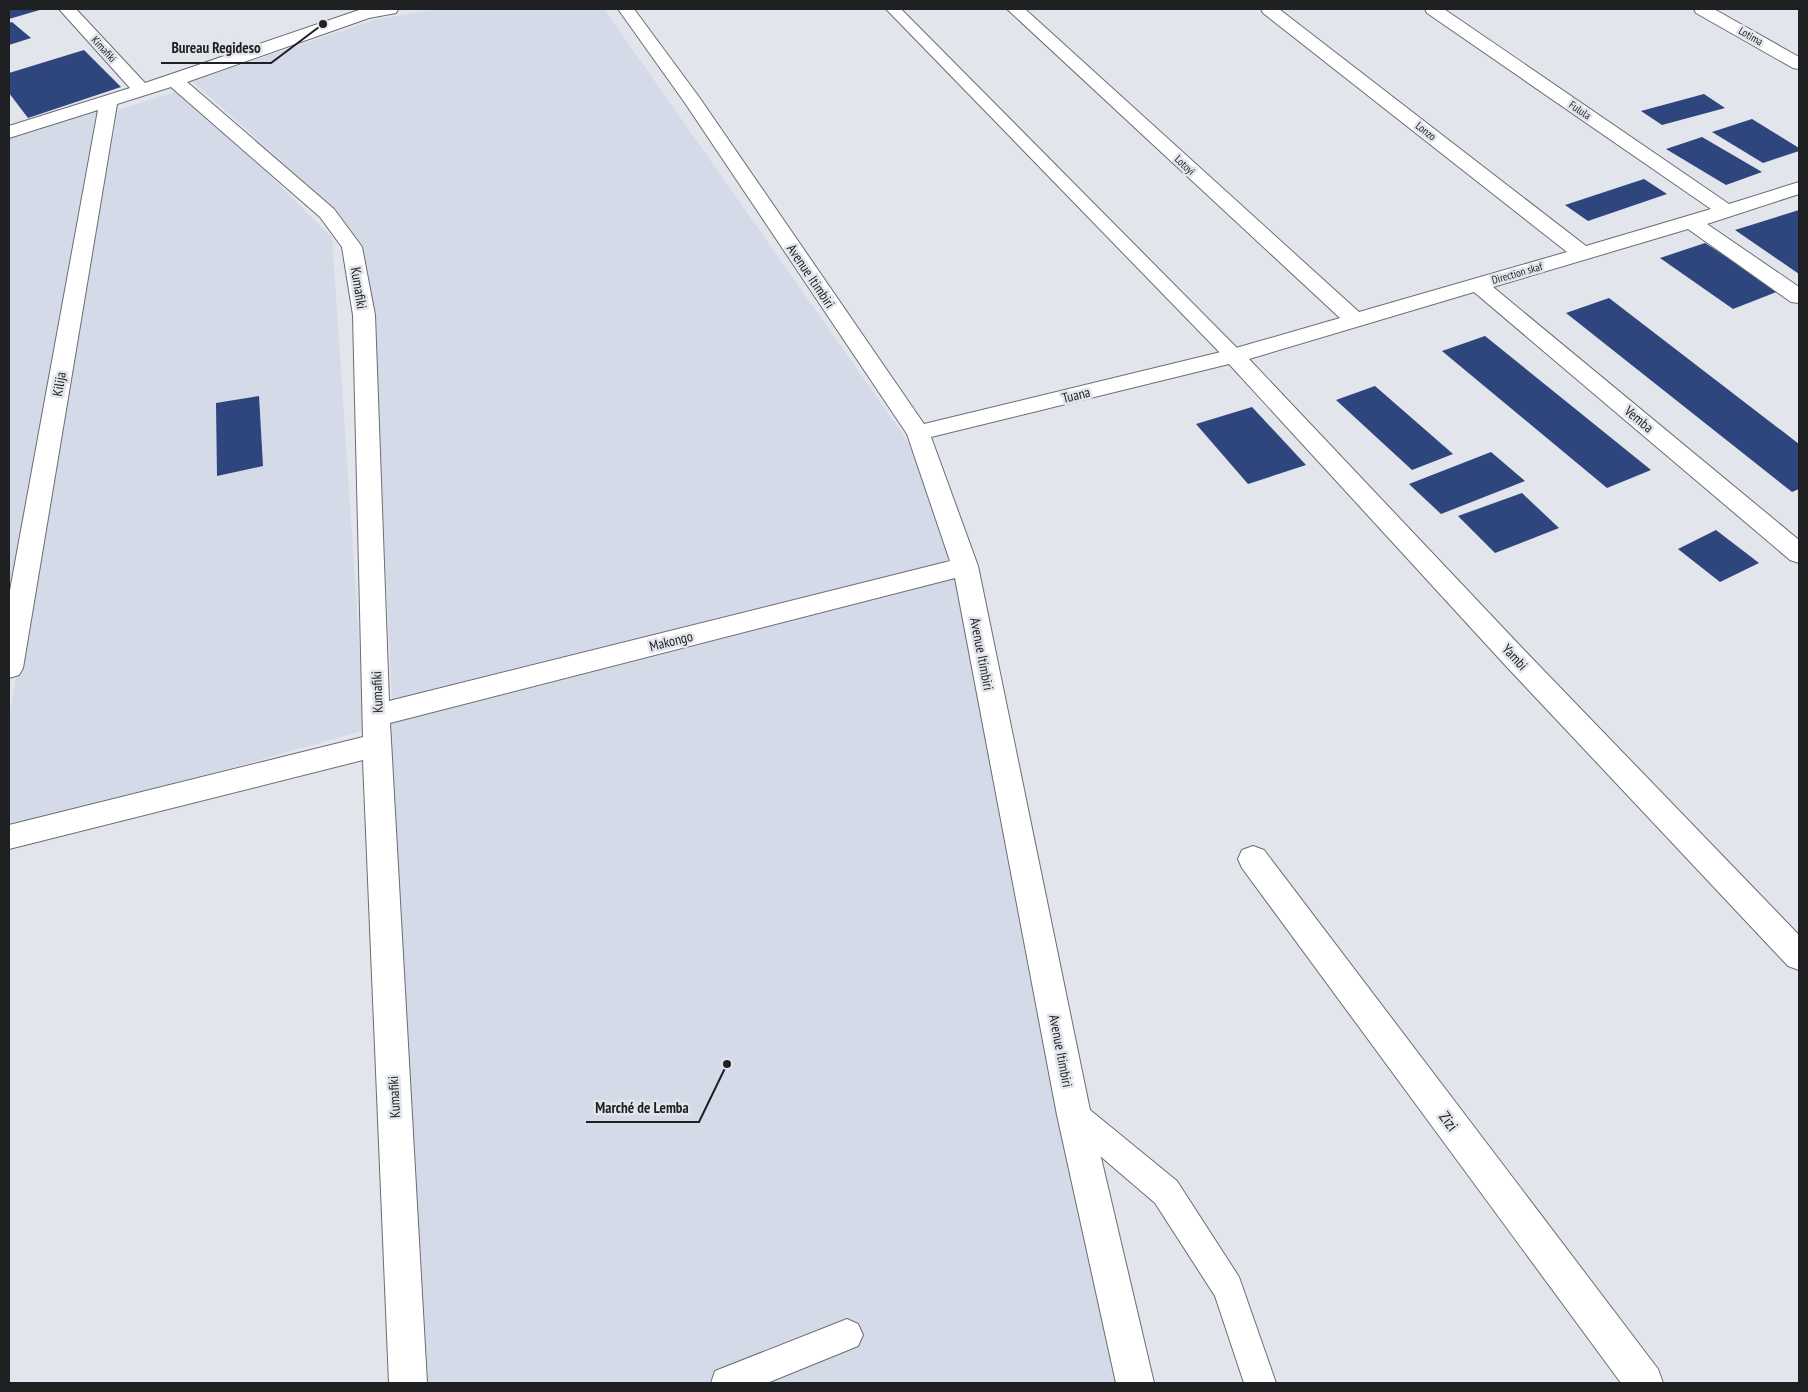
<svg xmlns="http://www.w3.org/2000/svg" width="1808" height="1392" font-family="'PT Sans Narrow',sans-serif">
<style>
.built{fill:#d4dae7}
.building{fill:#2e457d}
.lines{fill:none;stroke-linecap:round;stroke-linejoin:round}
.service-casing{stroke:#6a6d72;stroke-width:2}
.minor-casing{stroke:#6a6d72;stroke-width:2}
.service{fill:#fff;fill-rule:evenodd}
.minor{fill:#fff;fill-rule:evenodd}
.labels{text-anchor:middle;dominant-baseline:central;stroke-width:5;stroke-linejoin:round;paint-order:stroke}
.far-street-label{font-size:11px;fill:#1f2022;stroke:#e2e5eb}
.street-label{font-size:14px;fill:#1f2022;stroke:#e2e5eb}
.near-street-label{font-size:16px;fill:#1f2022;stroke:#e2e5eb}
.leader{fill:none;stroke:#1f2022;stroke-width:2}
.callout-dot{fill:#1f2022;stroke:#e2e5eb;stroke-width:2}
.callout-label{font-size:15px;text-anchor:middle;font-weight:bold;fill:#1f2022;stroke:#e2e5eb;stroke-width:5;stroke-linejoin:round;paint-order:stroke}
</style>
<rect width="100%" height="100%" fill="#e2e5eb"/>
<!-- built -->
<g class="built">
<path d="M437,9h167l314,447 36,106 -503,125 -59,12 -19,-395 -11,-58 -26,-36 -144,-129 183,-61z"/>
<path d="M184,89l148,149 33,492 -356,101v-113l109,-608z"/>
<path d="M98,109l-89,499v-470z"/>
<path d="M965,566l158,817h-715l-31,-638 1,-30z"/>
</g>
<!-- building -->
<g class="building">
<path d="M9,9h34l-34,10z"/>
<path d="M12,22l19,16 -22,7v-22z"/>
<path d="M84,50l37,37 -93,31 -19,-25v-20z"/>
<path d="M1704,94l21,14 -63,17 -21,-14z"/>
<path d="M1752,119l47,29v3l-36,12 -51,-31z"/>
<path d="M1702,137l60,35 -36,13 -60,-36z"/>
<path d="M1644,179l23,15 -79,27 -23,-16z"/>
<path d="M1799,210v64l-64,-44z"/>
<path d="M1705,243l74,48 -46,18 -73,-51z"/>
<path d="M1609,298l190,146v45l-7,3 -226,-179z"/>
<path d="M1485,336l166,134 -44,18 -165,-137z"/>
<path d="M1375,386l78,68 -41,16 -76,-70z"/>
<path d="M259,396l4,70 -46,10 -1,-73z"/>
<path d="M1252,407l54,58 -58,19 -52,-60z"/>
<path d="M1491,452l34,29 -84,33 -32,-30z"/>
<path d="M1522,493l37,35 -64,25 -37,-37z"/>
<path d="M1716,530l43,33 -39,19 -42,-33z"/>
</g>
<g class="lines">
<!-- service casing -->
<g class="service-casing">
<g id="service">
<path d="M886,9h15l340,343 3,4 -3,4 -7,2 -7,-2z"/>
<path d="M1074,1101l10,4 93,76 62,96 37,106h-32l-29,-87 -60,-93 -91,-78 -5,-10 5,-10z"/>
<path d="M847,1319l11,5 5,11 -5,11 -91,37h-56l4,-12z"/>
</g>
</g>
<!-- minor casing -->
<g class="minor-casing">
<g id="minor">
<path d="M59,9h17l69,74 214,-73 39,-1 -2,4 -27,5 -182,64 147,127 28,38 13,68 14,386 561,-140 -43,-127 -222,-331 -67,-94h16l65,88 225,327 305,-74 111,-32 -333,-309h18l334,303 208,-60 -304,-239 -2,-4h18l307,237 125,-37 -284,-196 -2,-4h19l285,195 70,-22v12l-92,30 92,63v16l-8,-1 -103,-73 -195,58 306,253v23l-9,-3 -316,-268 -225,67 276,292 274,284v35l-11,-4 -283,-301 -276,-301 -298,73 47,129 113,549 63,268h-38l-59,-268 -102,-537 -565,145 37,660h-38l-26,-623 -354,89v-24l354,-88 -10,-422 -11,-68 -22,-30 -149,-130 -54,17 -94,564 -4,7 -10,3v-82l89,-486 -89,28v-12l121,-38z"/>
<path d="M1694,9h20l85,48v12l-6,-1 -97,-55z"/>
<path d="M1253,846l11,4 394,519 5,14h-42l-379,-515 -4,-9 4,-9z"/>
</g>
</g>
<!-- service -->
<use href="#service" class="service"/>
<!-- minor -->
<use href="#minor" class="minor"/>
</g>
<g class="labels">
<!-- far-street labels -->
<g class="far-street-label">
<text transform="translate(1751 36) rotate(30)">Lotima</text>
<text transform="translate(104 49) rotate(48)">Kimafiki</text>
<text transform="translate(1580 110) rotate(34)">Fulula</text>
<text transform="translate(1426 131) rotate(38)">Lonzo</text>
<text transform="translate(1185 165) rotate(43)">Lotoyi</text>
<text transform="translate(1517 273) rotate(-16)">Direction skaf</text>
</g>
<!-- street labels -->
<g class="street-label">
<text transform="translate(811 276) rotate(56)">Avenue Itimbiri</text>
<text transform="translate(359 288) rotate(81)">Kumafiki</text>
<text transform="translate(59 384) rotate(-80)">Kilija</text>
<text transform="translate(1076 395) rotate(-14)">Tuana</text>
<text transform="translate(1639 419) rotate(40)">Vemba</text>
<text transform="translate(671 641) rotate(-14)">Makongo</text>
<text transform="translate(982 654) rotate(79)">Avenue Itimbiri</text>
<text transform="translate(1515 657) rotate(47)">Yambi</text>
<text transform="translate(377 692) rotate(-92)">Kumafiki</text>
<text transform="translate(1061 1051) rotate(79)">Avenue Itimbiri</text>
<text transform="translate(394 1097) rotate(-93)">Kumafiki</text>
</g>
<!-- near-street labels -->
<g class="near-street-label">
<text transform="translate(1449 1121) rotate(53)">Zizi</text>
</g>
</g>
<!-- callouts -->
<path class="leader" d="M323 24L271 63H161M727 1064L699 1122H586"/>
<g class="callout-dot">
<circle cx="323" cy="24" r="5"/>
<circle cx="727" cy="1064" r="5"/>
</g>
<g class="callout-label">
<text x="216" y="53">Bureau Regideso</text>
<text x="642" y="1113">Marché de Lemba</text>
</g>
<!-- border -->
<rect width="1808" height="1392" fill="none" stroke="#1f2022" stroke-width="20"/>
</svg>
